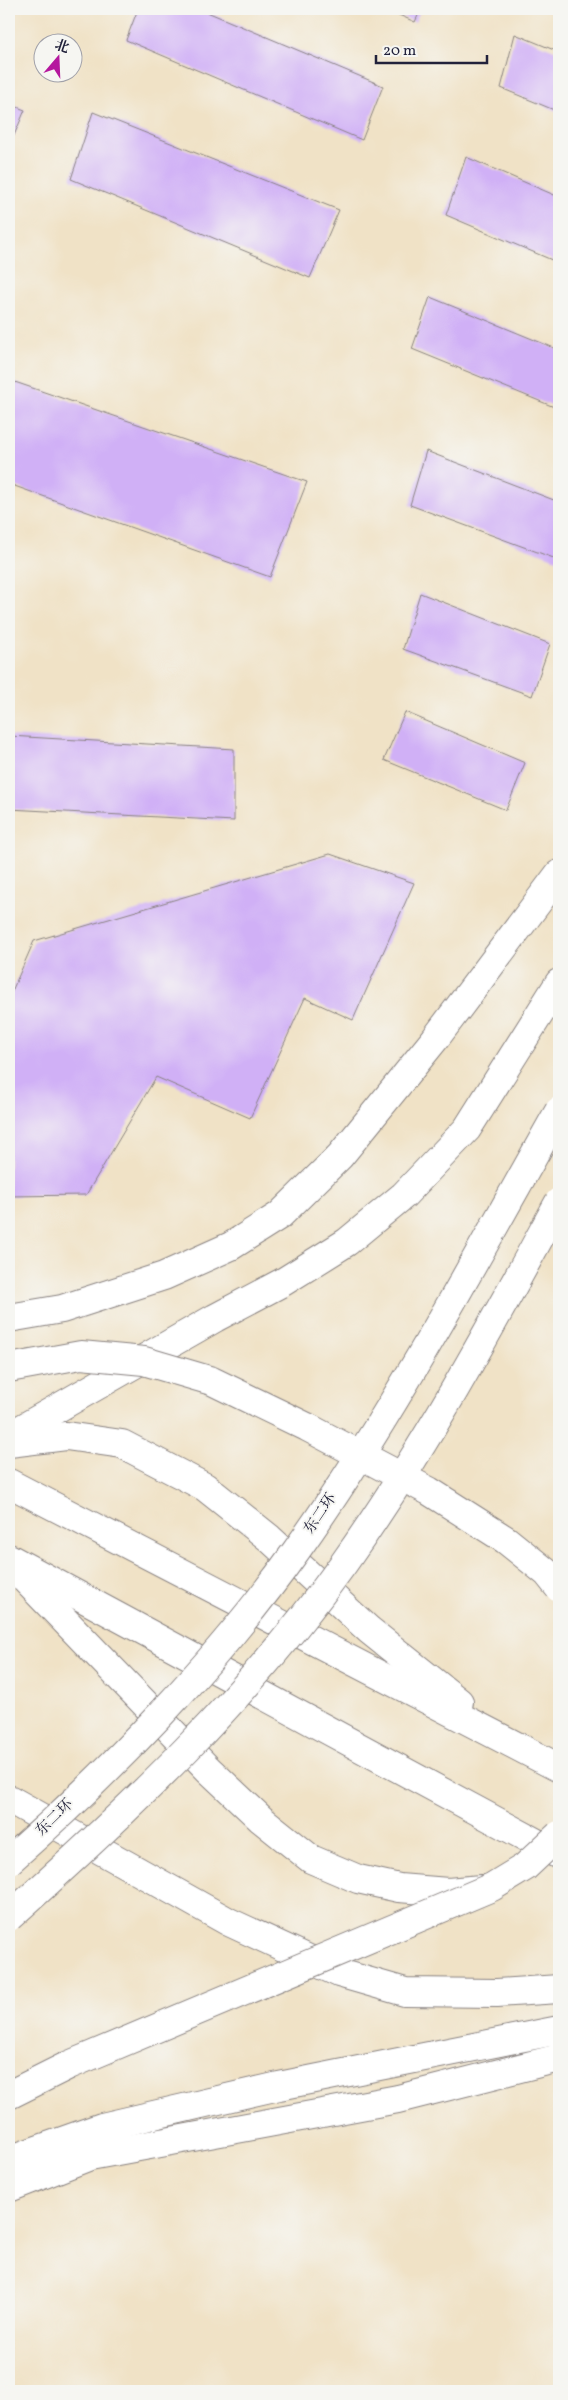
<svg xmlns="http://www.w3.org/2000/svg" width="568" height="2400" font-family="Vollkorn,'Noto Serif SC',serif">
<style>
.building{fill:#d0b0f6}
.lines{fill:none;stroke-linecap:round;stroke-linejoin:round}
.secondary-casing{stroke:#898280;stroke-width:30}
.primary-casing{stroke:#898280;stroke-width:30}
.highway-casing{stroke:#898280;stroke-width:30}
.secondary{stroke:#fff;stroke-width:28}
.primary{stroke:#fff;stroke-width:28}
.highway{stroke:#fff;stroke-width:28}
.highway-bridge-casing{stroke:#898280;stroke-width:30;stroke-linecap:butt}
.highway-bridge{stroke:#fff;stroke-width:28}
.labels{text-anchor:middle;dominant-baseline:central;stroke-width:4;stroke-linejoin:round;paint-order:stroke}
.street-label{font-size:15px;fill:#22223b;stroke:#f6f6f2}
</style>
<rect width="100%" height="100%" fill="#f6f6f2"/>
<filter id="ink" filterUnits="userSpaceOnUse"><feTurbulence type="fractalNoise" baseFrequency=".02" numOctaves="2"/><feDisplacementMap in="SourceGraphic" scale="10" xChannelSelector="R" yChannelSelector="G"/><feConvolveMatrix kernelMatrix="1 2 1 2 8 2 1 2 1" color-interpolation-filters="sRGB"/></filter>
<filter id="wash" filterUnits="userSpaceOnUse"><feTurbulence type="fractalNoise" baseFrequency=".0096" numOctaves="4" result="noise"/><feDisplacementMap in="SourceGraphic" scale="20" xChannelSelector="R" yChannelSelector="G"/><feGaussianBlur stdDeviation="1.12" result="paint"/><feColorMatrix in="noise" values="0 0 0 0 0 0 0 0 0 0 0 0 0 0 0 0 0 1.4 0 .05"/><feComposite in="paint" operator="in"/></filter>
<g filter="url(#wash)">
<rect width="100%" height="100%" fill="#f0e2c6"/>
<g id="blocks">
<!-- building -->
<g class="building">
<path d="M138,9h62l183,77 -21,54 -236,-100z"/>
<path d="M385,9h36l-6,13z"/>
<path d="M515,34l44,18v60l-58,-24z"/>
<path d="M9,104l16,6 -16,37z"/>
<path d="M93,112l246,98 -29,68 -239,-99z"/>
<path d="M466,157l93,40v66l-113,-48z"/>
<path d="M430,297l129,53v59l-147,-60z"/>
<path d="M9,380l298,102 -37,95 -261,-93z"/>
<path d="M426,451l133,51v58l-149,-55z"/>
<path d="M420,593l130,51 -18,52 -129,-47z"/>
<path d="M405,712l120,51 -19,47 -122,-50z"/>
<path d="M9,736l225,13v72l-225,-12z"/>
<path d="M330,854l84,29 -61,137 -48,-22 -55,120 -94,-41 -70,118 -77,1v-198l25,-57z"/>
</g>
</g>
</g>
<g filter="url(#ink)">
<use href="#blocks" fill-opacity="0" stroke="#898280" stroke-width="1"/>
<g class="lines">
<!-- secondary casing -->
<g class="secondary-casing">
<path id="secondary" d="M9,2188l81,-32 308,-57 161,-41"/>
</g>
<!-- primary casing -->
<g class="primary-casing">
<g id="primary">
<path d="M9,1318l53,-9 102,-33 67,-30 49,-31 60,-59 95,-117 124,-165"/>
<path d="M9,1443l57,-7 56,8 83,43 64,51 100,92 90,72"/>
<path d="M9,1483l550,285"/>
<path d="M9,1558l550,297"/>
<path d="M19,1573l189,196 53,50 50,40 47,20 41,9 49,4 33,-3"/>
<path d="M9,2160l93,-33 177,-41 280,-56"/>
</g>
</g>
<!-- highway casing -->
<g class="highway-casing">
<g id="highway">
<path d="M9,1436l206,-118 68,-36 64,-40 57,-47 63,-66 92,-146"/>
<path d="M9,1799l220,123 110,51 66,19 92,1 62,-4"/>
</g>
</g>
<!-- secondary -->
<use href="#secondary" class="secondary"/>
<!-- primary -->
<use href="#primary" class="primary"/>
<!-- highway -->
<use href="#highway" class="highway"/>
<!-- highway-bridge casing -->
<g class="highway-bridge-casing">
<g id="highway-bridge">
<path d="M9,1368l72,-13 63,6 68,20 95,46 122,64 77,49 41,33 12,15"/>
<path d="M9,1861c102,-90 208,-199 287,-310 99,-139 179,-292 263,-440"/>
<path d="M9,1917c121,-108 240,-221 335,-354 81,-114 148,-238 215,-361"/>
<path d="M9,2095l60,-30 423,-178 33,-20 34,-32"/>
</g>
</g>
<!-- highway-bridge -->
<use href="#highway-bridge" class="highway-bridge"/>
</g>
</g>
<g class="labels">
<!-- street labels -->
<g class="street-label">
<text transform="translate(321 1514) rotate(-56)">东二环</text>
<text transform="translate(55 1818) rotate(-44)">东二环</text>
</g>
</g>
<!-- margin -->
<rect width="568" height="2400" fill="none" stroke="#f6f6f2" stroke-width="30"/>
<!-- north arrow -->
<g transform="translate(58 58) rotate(19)"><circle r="24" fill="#f6f6f2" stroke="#a1a1a9"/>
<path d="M0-4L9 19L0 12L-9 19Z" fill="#b5179e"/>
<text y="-8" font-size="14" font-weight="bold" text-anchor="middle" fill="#22223b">北</text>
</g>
<!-- scale -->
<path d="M376 55v8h111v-8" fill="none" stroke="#22223b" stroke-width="2.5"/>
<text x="383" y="55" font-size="15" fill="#22223b" stroke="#f6f6f2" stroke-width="4" paint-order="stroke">20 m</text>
</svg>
